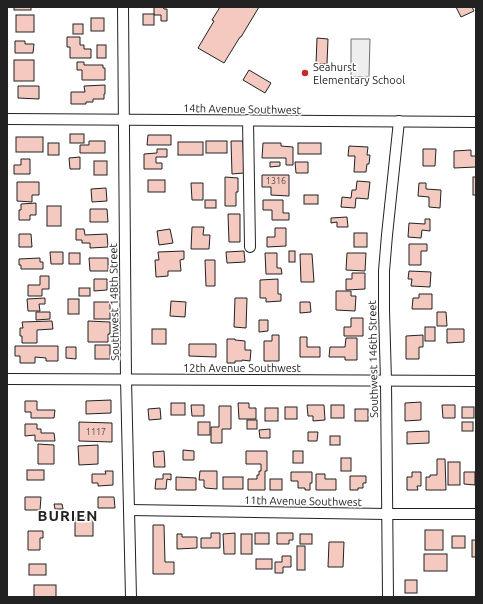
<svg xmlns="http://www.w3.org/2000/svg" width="483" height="604" font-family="Ubuntu,sans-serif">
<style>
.green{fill:#eee;stroke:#6f6f6f}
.building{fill:#f3c9c0;stroke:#222}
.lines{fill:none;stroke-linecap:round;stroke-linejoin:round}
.minor-casing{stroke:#222;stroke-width:12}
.minor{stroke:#fff;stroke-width:10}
.poi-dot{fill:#c62828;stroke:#fff;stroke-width:1.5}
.labels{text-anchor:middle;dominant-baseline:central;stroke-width:3;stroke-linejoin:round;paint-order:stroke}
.number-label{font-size:9px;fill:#564c4a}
.poi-label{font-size:11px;fill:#222;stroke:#fff;text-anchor:start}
.street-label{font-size:11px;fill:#222;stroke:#fff}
.district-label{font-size:15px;font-weight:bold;letter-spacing:1px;fill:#222;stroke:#fff}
</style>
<rect width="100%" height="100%" fill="#fff"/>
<!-- green -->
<path class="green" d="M351,39h19l-1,38h-18z"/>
<!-- building -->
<g class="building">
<rect x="14" y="7" width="17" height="3"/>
<path d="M154,7h9l1,2h3v12h-6v-6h-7z"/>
<path d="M220,7h39l-18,30h-1l-16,26 -26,-15 16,-27 -2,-1z"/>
<path d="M456,7h16l2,4 -13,6z"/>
<rect x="143" y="14" width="11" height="11"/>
<rect x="16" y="15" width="18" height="17"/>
<rect x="91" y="18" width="13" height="13"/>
<rect x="73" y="24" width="10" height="10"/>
<path d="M67,37h13v8h4v4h7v9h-21v-11h-3z"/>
<path d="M317,38l11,1 -1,25h-11z"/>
<path d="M15,41h10v3h9l-1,9h-18z"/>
<rect x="97" y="45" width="9" height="13"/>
<rect x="14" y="60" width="20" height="21"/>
<path d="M77,62h7v3h19v3h2v12h-23v-10h-5z"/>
<path d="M249,70l22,13 -6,10 -22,-13z"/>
<path d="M105,85v9h-1v5h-11v3h-7v2h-15v-12h14l-1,-6z"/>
<path d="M18,86h21v13l-21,-1z"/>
<rect x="70" y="134" width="14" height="9"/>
<path d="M148,135h23v10h-24z"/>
<rect x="16" y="137" width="27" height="15"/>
<path d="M89,141h16v12h-25v-8h9z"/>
<rect x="206" y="141" width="21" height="12"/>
<path d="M231,141h12l1,32 -12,1z"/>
<rect x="178" y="142" width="25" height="13"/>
<rect x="48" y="143" width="11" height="12"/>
<path d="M263,143h18v3l12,1v18h-7v-7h-24z"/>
<rect x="298" y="143" width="23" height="11"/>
<path d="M349,146l19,1 -1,8h3l-1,9h-2l-1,8h-12l1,-16h-7z"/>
<path d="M157,149h10v8h-11v6h6v6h-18v-15l13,-1z"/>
<path d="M423,149h13l-1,17h-12z"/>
<path d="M471,150v6h5v11l-22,1v-17z"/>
<path d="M80,157v12h-10l-1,-11z"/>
<path d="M21,159h9v15h-16v-9h7z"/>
<rect x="94" y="161" width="13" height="14"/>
<path d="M270,162h10v4l-10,1z"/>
<path d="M295,162h13v11h-12z"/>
<path d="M262,175h27v21l-18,-1v-8h-9z"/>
<path d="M225,177l13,1v14h-2v14h-11z"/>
<rect x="473" y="177" width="3" height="18"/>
<rect x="148" y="180" width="17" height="12"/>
<path d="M357,181l13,1 -2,17 -12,-1 -1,10 -14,-1 1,-10 9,1 1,-8h4z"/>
<path d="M17,182h22v13h-7v7l-15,-1z"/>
<path d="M191,183h12v17h-11z"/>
<path d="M419,183h7v6l15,1 -1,18 -11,-1v-10l-11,-1z"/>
<path d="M106,188l1,13 -15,1 -1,-13z"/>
<rect x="304" y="195" width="14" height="9"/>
<rect x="205" y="200" width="11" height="8"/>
<path d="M263,200h20v13h6v7h-17v-10h-9z"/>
<path d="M36,203v12h-6v5h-11v-10h2v-6z"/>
<rect x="47" y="206" width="14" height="20"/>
<path d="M90,209h17l1,13h-18z"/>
<path d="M228,214h12v28h-11z"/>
<path d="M347,217l1,10h-11v-5l-6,1v-5z"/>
<path d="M425,219h5v12l-8,-1 -1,8 -13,-1 1,-14 16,1z"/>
<path d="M192,227h12l-1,8h7l-1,14h-18z"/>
<path d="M275,228h11v18l-19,1v-10h8z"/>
<path d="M76,229h8l1,6 22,-1 1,13 -18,1v-5h-8v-3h-6z"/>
<path d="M170,229l3,14 -14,2 -2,-14z"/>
<rect x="354" y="233" width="13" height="14"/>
<path d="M19,234h12l1,13h-13z"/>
<path d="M409,244h18v7h-6v14h-12z"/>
<path d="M184,251v8l-4,1 1,11h-13v5l-12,1 -1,-17h4l-1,-8z"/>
<path d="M244,251l1,11 -18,1 -1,-11z"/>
<rect x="289" y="251" width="6" height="11"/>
<path d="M50,252h13v12h-12z"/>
<rect x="69" y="253" width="11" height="11"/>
<path d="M265,253h12v15h4l1,6h-16z"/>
<path d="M347,253h19l-1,18 -19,-1z"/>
<path d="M300,254h12l2,28h-13z"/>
<path d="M40,258v4h3v7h-22v-4h-2v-6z"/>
<path d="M89,258h19v13h-18z"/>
<path d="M205,260h10v26h-9z"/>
<path d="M409,271l22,1 -1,15 -19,-1 1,-7h-4z"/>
<path d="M352,273h13v16l-19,1v-11h6z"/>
<path d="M40,276h9v13h-7v7h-14v-11h12z"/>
<path d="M94,279h13v11l-13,1z"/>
<path d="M278,279v15h3v7l-15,1v-4h-6v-18z"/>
<rect x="79" y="288" width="11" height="8"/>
<path d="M336,291h15v5h5l-1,15 -19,-1z"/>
<path d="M419,294h13v15h-20l1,-11h6z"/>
<path d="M45,298v6h-6l1,7h-12l-1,-12z"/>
<path d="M235,298h12l-1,30 -12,-1z"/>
<rect x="68" y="299" width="11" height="15"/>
<path d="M171,301l15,1 -1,15 -15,-1z"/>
<rect x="94" y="302" width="16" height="17"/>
<path d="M300,302h10l1,10 -11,1z"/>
<path d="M36,312h14v7l-14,1z"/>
<path d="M437,312h9l1,14h-10z"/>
<path d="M351,318h12v18h-19v-9h7z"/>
<path d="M259,320h9v11l-9,1z"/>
<path d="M52,321l1,8 -16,1v13h-15v-7h-2v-8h3l-1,-6z"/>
<path d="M88,321l22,1v12h-2v8h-20z"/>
<rect x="425" y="327" width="10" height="14"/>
<rect x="152" y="329" width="14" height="15"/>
<path d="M447,329h17v13l-17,1z"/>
<path d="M272,335h7v26h-15v-20h8z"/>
<path d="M423,335v12h-4v12h-13v-23z"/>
<path d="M300,337h7v10h13v10h-20z"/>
<path d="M346,338h11v22h-12v-3h-16l1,-10h15z"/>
<path d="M227,339h8v1l10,1v9h6l-1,11 -8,-1v1h-7v2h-8z"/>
<path d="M189,344h27v13l-27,-1z"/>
<rect x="95" y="345" width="15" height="14"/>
<path d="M15,346h43v15h-12v-3l-11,-1v6h-15v-7h-5z"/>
<path d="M66,347h10v12l-10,-1z"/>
<path d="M111,400v13l-25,1v-13z"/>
<path d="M25,401h12v9h18l-1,8h-23v-6h-6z"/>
<path d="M421,402v18l-16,1v-18z"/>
<rect x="171" y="403" width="14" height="12"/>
<path d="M238,403h11v5h7v11h-17z"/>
<path d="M191,405h13v11h-12z"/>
<path d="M307,405h17l1,15 -12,1v-5h-5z"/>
<rect x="331" y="405" width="13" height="13"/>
<path d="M442,405h13v13h-12z"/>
<path d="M219,406h12v23h-9v14h-11v-16h8z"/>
<rect x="285" y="407" width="12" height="12"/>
<rect x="462" y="407" width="12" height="11"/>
<path d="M160,408l1,11 -12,1 -1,-11z"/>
<rect x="265" y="408" width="13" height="13"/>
<rect x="355" y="409" width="13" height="12"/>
<rect x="247" y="420" width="10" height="9"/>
<path d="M79,422l33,1v19l-33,-1z"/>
<rect x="198" y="422" width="12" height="13"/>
<rect x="462" y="422" width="11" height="9"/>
<path d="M25,424h12v5h4v4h13l1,8h-20v-6l-10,1z"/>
<path d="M270,429v9h-10l-1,-8z"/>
<path d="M429,431v12l-22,1v-12z"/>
<path d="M308,432h10l-1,9h-9z"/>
<rect x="330" y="436" width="10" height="9"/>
<path d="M38,444l16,1v19h-16z"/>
<path d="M98,445v19l-19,1 -1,-19z"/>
<path d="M183,450l11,1v9h-11z"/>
<path d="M164,451l1,16h-11l-1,-15z"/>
<path d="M246,451h21v20h-2v19h-17v-11h9v-4h2v-4h2v-7h-15z"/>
<rect x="293" y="451" width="10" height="12"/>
<rect x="341" y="458" width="10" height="13"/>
<path d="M437,459h8l1,31h-20v-13h4v-2h7z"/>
<rect x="448" y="462" width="12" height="23"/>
<rect x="27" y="470" width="17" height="10"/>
<path d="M105,471h8v14l-15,1v-3h-6v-9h14z"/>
<path d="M200,471h17v18l-12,-1v-1h-1v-7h-5z"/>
<path d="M291,472h21v11h-2v7h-5v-2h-7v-7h-7z"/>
<path d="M412,472h9v14h-4l1,4h-11v-13h5z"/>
<path d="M464,472h11v13l-11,-1z"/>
<path d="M163,474h8v6l-4,-1 -1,10h-11l1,-10h7z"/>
<path d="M316,474h9v5h11v11h-20z"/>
<path d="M350,476h16v7h-3v5h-5v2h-8z"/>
<path d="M176,477l20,1v12h-20z"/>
<rect x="223" y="477" width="20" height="12"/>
<rect x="270" y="479" width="12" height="11"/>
<path d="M25,497h16l-1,13h-15z"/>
<path d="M98,497h16l1,11h-17z"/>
<path d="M54,504h8l1,5h-8z"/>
<rect x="75" y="518" width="18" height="18"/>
<path d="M153,525h11l1,37h9v12h-21z"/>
<rect x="425" y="530" width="18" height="20"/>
<path d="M28,531h15v7h-3v12h-12z"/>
<path d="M211,533h9v15h-19v-10h10z"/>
<path d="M235,533v21h-11l-1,-20z"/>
<rect x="255" y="533" width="14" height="11"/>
<path d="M277,533h16v7h-4v4h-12z"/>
<path d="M177,534h5v3h15v11l-20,1z"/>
<rect x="241" y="534" width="11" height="20"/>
<rect x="300" y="534" width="12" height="10"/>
<rect x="452" y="536" width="13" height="12"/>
<rect x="472" y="540" width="4" height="17"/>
<path d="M329,542h15l-1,25h-15z"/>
<rect x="297" y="546" width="8" height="24"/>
<rect x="424" y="554" width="23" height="17"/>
<path d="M282,556h9v11h-8v6h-8v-11h7z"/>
<rect x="256" y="559" width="16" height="10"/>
<rect x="29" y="564" width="17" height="11"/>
<rect x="405" y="580" width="12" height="13"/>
<rect x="34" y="585" width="22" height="12"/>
</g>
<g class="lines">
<!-- minor casing -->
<g class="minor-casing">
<g id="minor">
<path d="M123,7l3,372 5,218"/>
<path d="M7,119l469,3"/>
<path d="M248,120l2,127"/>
<path d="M7,379l469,2"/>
<path d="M129,510l258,4h89"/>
<path d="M388,597l-2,-216 -2,-71v-39l3,-36 12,-114"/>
</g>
</g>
<!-- minor -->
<use href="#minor" class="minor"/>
</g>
<!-- markers -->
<circle class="poi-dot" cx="305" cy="73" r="4"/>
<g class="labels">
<!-- number labels -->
<g class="number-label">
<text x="276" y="181">1316</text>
<text x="96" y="432">1117</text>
</g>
<!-- poi labels -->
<g class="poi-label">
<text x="313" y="67">Seahurst<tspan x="313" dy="13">Elementary School</tspan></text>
</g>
<!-- street labels -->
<g class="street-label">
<text transform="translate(242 109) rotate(1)">14th Avenue Southwest</text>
<text transform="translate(114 302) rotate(-91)">Southwest 148th Street</text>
<text transform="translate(373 359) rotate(-91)">Southwest 146th Street</text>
<text x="242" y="368">12th Avenue Southwest</text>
<text transform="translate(303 501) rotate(1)">11th Avenue Southwest</text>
</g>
<!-- district labels -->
<g class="district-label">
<text x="68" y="515">BURIEN</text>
</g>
</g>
<!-- border -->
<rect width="483" height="604" fill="none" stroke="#222222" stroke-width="16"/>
</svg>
